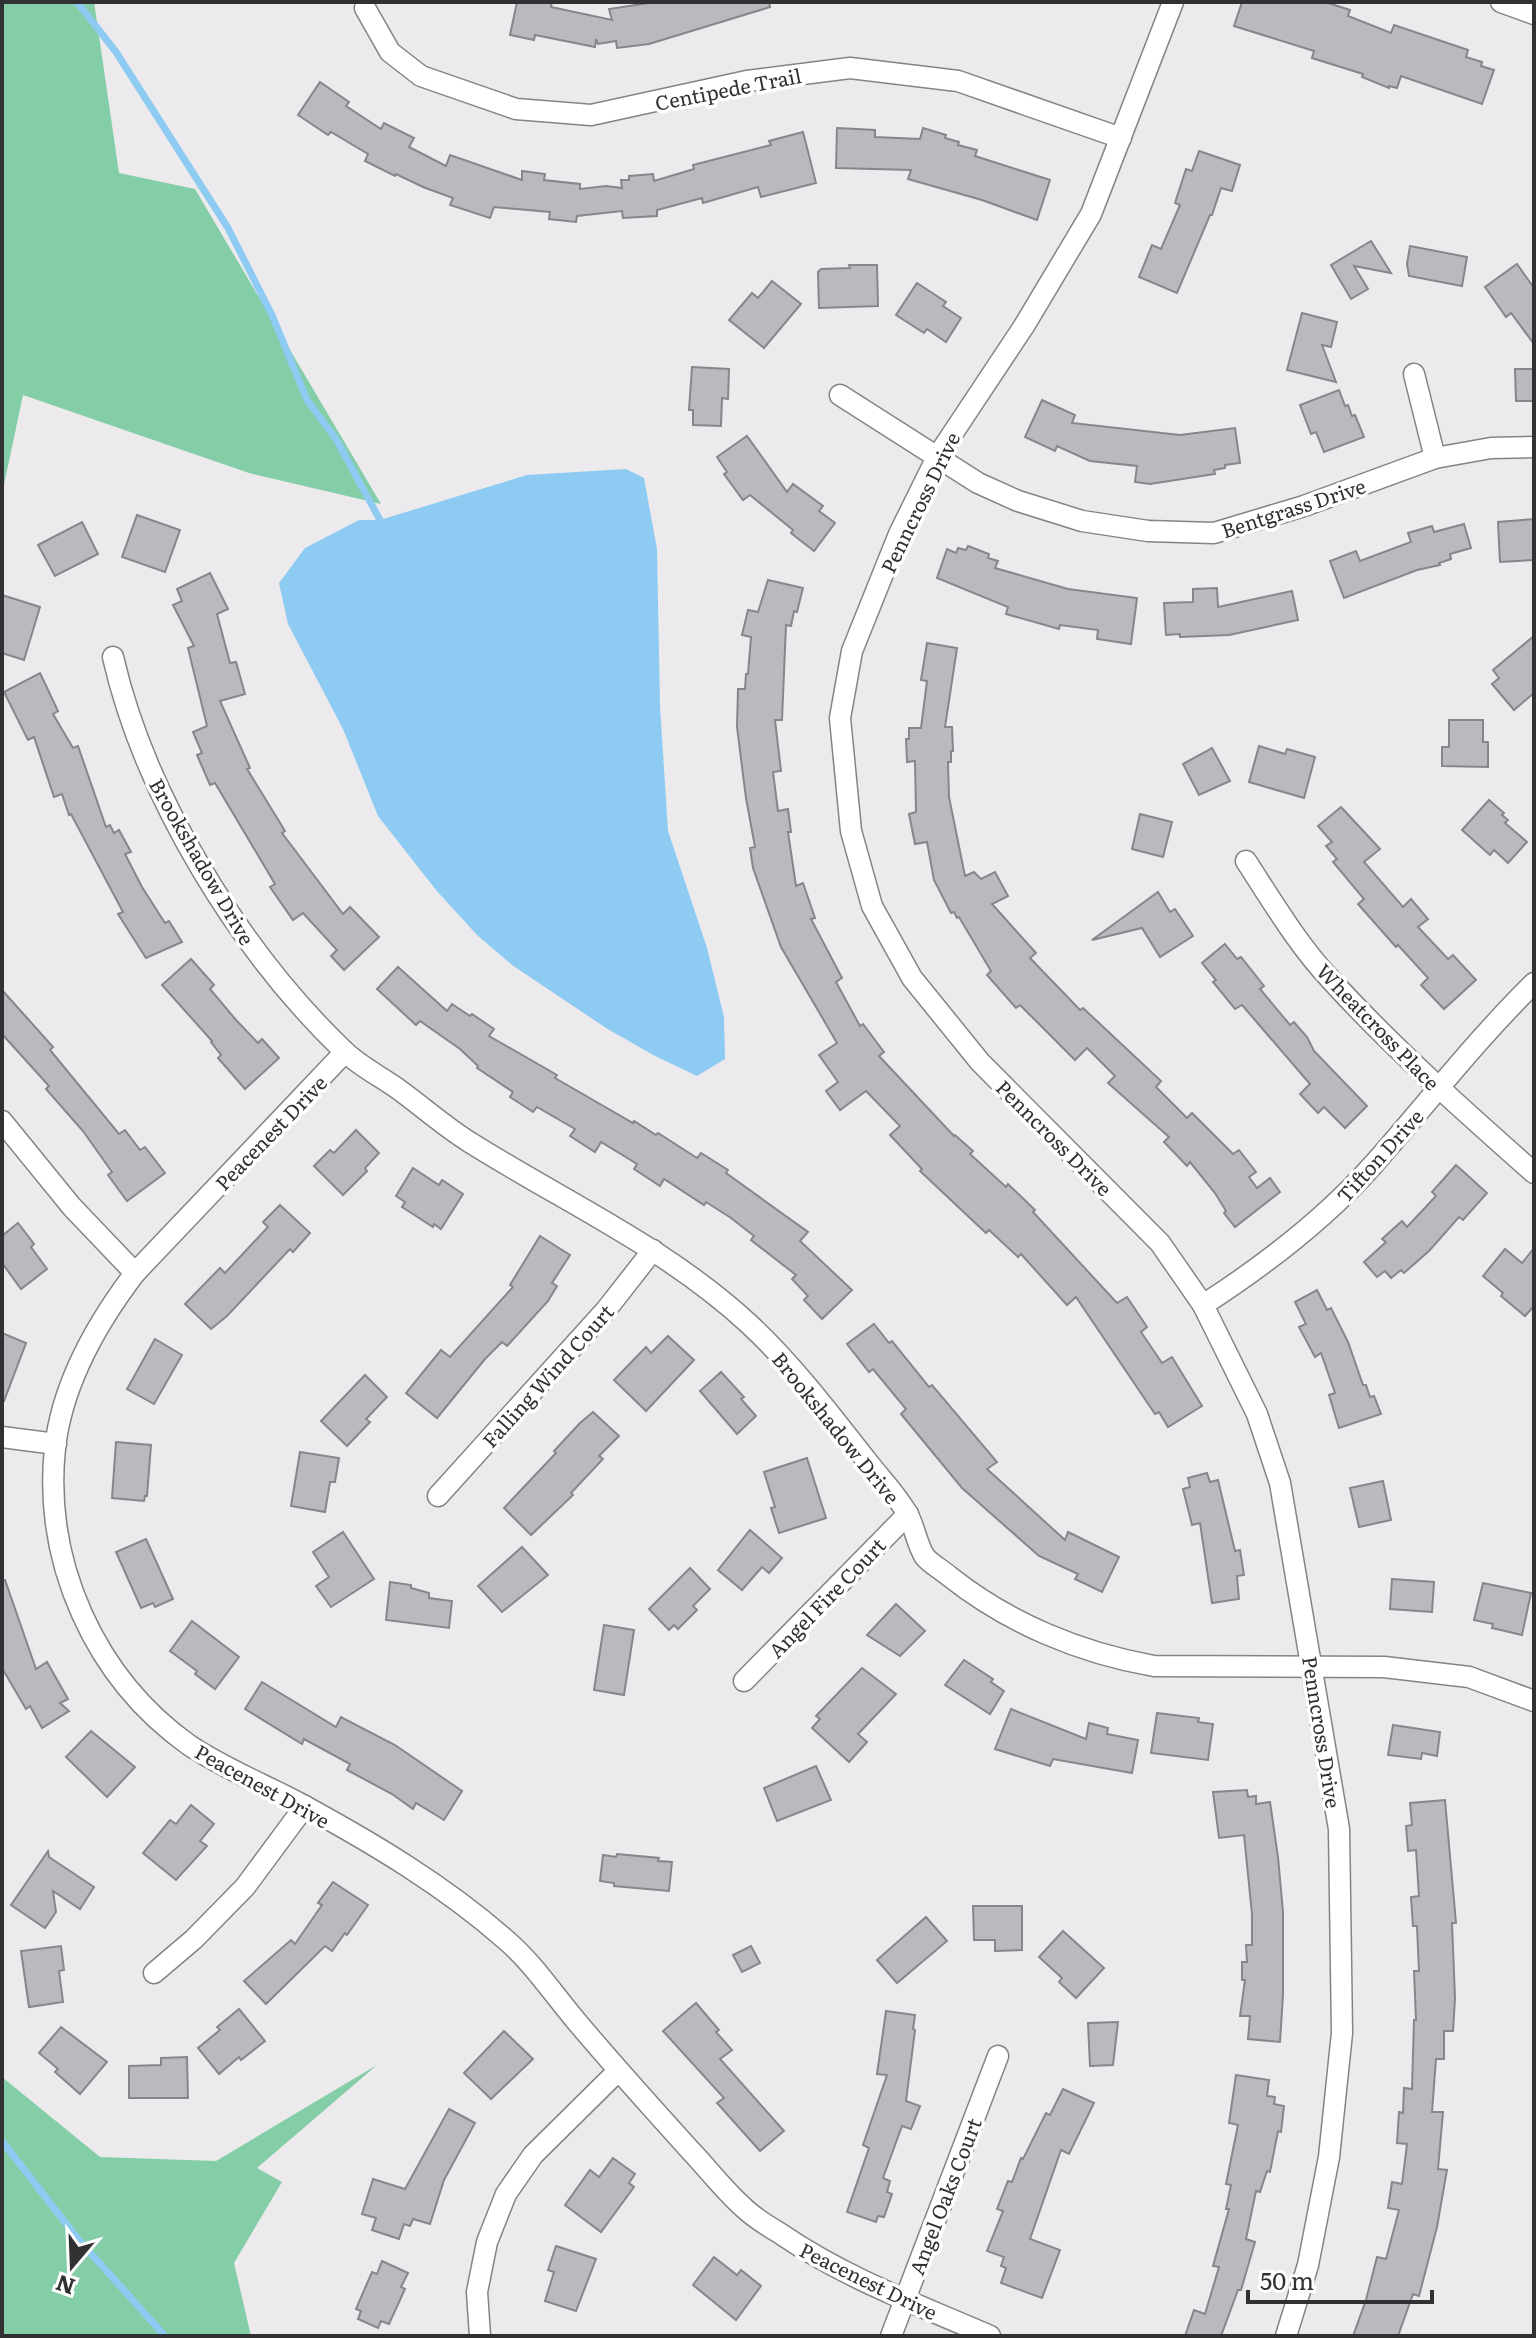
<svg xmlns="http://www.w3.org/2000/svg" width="1536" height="2338" font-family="Literata,serif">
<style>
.green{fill:#83cda7}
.water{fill:#8dcbf3}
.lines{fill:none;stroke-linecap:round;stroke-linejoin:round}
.stream{stroke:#8dcbf3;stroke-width:7}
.building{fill:#bbb9bd;stroke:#88868a;stroke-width:2}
.street-casing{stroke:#858386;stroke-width:23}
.street{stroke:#fff;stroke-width:20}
.labels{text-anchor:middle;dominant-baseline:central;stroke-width:7;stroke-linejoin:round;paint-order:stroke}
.street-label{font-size:20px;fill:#313032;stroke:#fff}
</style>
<rect width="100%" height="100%" fill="#eceaed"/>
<!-- green -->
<g class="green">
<path d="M2,2h92l25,171 76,16 186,315 -132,-31 -226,-78 -21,99z"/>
<path d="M377,2065l-120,103 25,14 -48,81 17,73h-249v-259l98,80 116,4z"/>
</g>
<!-- water -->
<path class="water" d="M626,469l18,9 13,71 3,157 8,125 39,117 17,69 1,42 -28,17 -42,-20 -49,-28 -94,-63 -35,-30 -41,-45 -58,-74 -35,-87 -55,-105 -9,-41 26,-35 54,-28h21l147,-45z"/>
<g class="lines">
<!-- stream -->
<g class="stream">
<path d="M77,2l39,50 112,176 44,87 35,85 29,39 44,81"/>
<path d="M2,2141l76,98 87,97"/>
</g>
</g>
<!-- building -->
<g class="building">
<path d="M517,2h35l-1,5 61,13 -3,-11 46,-7h114l1,5 -121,37 -32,4 -1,-7 -18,3 -2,-5 -1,8 -60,-12 -1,5 -24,-5z"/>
<path d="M1242,2h83l25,8 -2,6 43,17 3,-8 74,25 -2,7 16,5 -1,4 13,4 -12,34 -81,-28 -4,12 -8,-2v2l-27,-11 1,-3 -51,-16 2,-7 -80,-25z"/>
<path d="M320,82l29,20 -3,4 35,23 3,-6 30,15 -5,9 37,19 4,-11 72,25v-9l23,3 -1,6 36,4v5l26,-3 16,2 -1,-8h8v-4l24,-2 1,7 40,-12 -1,-4 78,-20 -2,-4 34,-9 13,51 -55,14 -3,-10 -55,16 -1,-5 -45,12v6l-34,2 -1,-7 -45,5 -1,6 -27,-3 1,-7 -56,-5 -4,11 -40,-13 3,-7 -30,-11 -27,-13 -1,2 -30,-15 3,-7 -37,-22 -3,3 -30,-20z"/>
<path d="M837,128l38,2v7l45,2 3,-11 23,7 -1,3 14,4 -1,3 19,5 -2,6 75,24 -13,40 -55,-20 -74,-21 3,-9 -75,-2z"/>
<path d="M1199,151l41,14 -8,26 -11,-3 -9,27h-2l-33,78 -38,-16 13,-32 9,4 19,-44 -5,-2 11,-34 6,2z"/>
<path d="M1371,241l20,32 -37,-7 14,23 -17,10 -20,-34z"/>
<path d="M1410,246l57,11 -5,29 -53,-10 -2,-12z"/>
<path d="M1517,264l17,24v56l-23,-31 -5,4 -21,-30z"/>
<path d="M849,265h28l1,41 -59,2 -1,-36 3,-3 29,-1z"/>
<path d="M772,281l29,23 -37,44 -35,-28 23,-27 6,5z"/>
<path d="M917,283l29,19 -3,4 18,12 -15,24 -19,-13 -3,4 -28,-18z"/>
<path d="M1302,313l35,9 -6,25 -9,-2 14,37 -49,-12z"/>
<path d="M692,367l37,2 -1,30 -6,-1 -1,28 -28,-1v-15h-4z"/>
<path d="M1515,369h19v32h-18z"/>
<path d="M1339,390l6,16 3,-1 4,11 3,-1 9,22 -40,15 -8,-20 -5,2 -11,-29z"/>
<path d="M1042,400l33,15 -3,8 108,12 55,-7 5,35 -15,2v3l-11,2 1,4 -65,10 -15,-2 2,-16 -47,-5 -33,-15 -2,5 -30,-14z"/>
<path d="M747,436l40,56 6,-8 30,22 -4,5 16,12 -21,28 -23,-18 2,-3 -43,-35 -7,5 -19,-26 3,-2 -10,-15z"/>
<path d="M137,515l43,15 -15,42 -43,-15z"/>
<path d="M1534,519v41l-34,2 -2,-40z"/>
<path d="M82,522l16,32 -43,22 -17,-31z"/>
<path d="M1464,524l7,24 -21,6 1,5 -12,4 1,2 -23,5 -73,28 -14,-37 26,-10 4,10 51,-19 -3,-9 24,-7 2,6z"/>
<path d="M968,546l21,8 -1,4 10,3 -3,7 73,21 69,9 -6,46 -34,-5 1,-9 -38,-5 -1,4 -53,-15 2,-7 -71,-29 10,-29 9,4 2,-5 8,2z"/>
<path d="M210,573l18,36 -11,5 13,49 6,-1 9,32 -25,7 30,67 -3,1 38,62 -3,2 61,81 7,-7 29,30 -35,33 -13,-14 6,-6 -34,-37 -10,7 -23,-33 5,-3 -60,-101 -5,2 -13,-30 5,-2 -9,-21 14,-6 -19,-78 6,-2 -21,-41 9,-4 -5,-12z"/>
<path d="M768,580l35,8 -6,24 -3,-1 -3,15 -5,-1 -4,95h-7l6,51 -8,1 5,39 10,-2 3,23h-3l8,54 7,-3 12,35 -4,1 31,59 -6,4 24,44 3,-2 21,28 -5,4 75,80 1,-1 18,16 -3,3 36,33 2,-3 27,26 -2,2 84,91 10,-6 20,30 -6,5 21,31 10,-6 30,49 -34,21 -9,-15 -4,2 -79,-117 -9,8 -46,-51 -3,3 -29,-27 -3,3 -66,-62 2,-2 -32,-34 10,-9 -34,-35 -26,19 -14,-19 12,-9 -19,-27 18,-12 -56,-96 -28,-79 -3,-20 5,-1 -9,-49 -9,-71 1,-38h7l1,-15h2l3,-37 -9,-2 6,-25 10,2z"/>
<path d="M1217,588l1,19 74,-16 6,29 -69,15 -49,2v-3l-14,1 -2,-32 29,-1v-13z"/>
<path d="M2,595l38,12 -16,53 -22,-7z"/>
<path d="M1534,636v57l-20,17 -22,-26 7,-6 -6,-8z"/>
<path d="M927,643l30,5 -12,79h7l1,24h-2v11h-3l1,35 16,79 9,-4 7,7 14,-7 13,24 -16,8 44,49 -6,5 50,52 3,-2 78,73 -5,6 31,31 5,-5 41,41 6,-4 17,22 -7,5 8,11 13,-10 10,14 -45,35 -11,-14 2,-2 -11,-18 -25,-31 -3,4 -23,-24 5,-5 -61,-54 7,-7 -28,-28 -12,12 -55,-55 -4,3 -29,-33 4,-4 -32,-54 -2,1 -3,-6 -3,1 -17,-33 -7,-38 -12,2 -6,-30 7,-2 -1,-51 -8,1 -1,-23h3v-11h12l6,-47 -6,-1z"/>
<path d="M40,673l18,38 -5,3 20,34 5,-2 28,81 4,-2 4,8 5,-3 12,22 -6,2 17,33 23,36 4,-2 13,21 -36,16 -28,-44 5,-2 -52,-98 -2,1 -7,-21 -8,3 -20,-60 -6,3 -24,-48z"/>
<path d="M1449,720h34v22h5v25l-46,-1v-19h7z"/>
<path d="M1259,746l26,8 2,-5 28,8 -11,41 -55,-16z"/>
<path d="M1212,748l18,33 -31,14 -16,-31z"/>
<path d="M1489,800l15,13 -2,2 6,5 -3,3 22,19 -19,21 -14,-13 -4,5 -28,-25z"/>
<path d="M1341,807l39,42 -16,13 39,45 8,-8 17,20 -10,8 30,32 5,-4 23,25 -32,29 -23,-24 7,-7 -30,-33 -2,2 -38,-43 6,-5 -31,-37 4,-3 -11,-13 6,-4 -14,-16z"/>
<path d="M1140,814l32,8 -9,35 -31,-8z"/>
<path d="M1158,892l12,20 5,-3 18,27 -33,21 -18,-29 -50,12z"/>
<path d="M1225,944l12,15 4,-2 23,29 -4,3 30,36 4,-3 13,15 7,14 53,55 -22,22 -21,-21 -6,6 -18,-19 10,-10 -68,-79 -7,4 -22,-27 3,-2 -14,-17z"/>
<path d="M191,959l23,26 -4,4 26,31 22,23 4,-4 17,19 -34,31 -27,-31 3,-3 -10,-13 1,-1 -50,-56z"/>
<path d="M398,967l49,44 5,-7 18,12 2,-2 22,15 -5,7 68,39 -2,3 78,45 1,-2 22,14 2,-2 39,25 4,-5 27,17 -2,3 82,59 -8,9 52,49 -30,29 -18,-19 4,-4 -16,-17 4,-4 -45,-35 3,-4 -23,-18 -25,-16 -2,3 -40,-26 -4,7 -26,-17 3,-5 -36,-22 -6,10 -25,-16 5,-7 -38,-22 -4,5 -23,-15 3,-5 -36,-24 1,-2 -18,-17 -40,-28 -4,4 -39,-36z"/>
<path d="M2,990l51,57 -3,3 69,84 6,-4 15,20 5,-3 20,26 -38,28 -19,-26 4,-3 -29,-41 -37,-42 3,-3 -47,-52z"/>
<path d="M356,1130l23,23 -14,15 2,3 -24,24 -29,-29 16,-16 4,3z"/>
<path d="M1456,1165l31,28 -24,27 -4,-3 -30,34 -25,22 -3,-3 -10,8 -6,-7 -8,6 -13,-15 22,-20 -4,-3 20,-18 5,6 29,-31 -4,-4z"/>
<path d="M413,1168l26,17 3,-5 21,14 -22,35 -7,-5 -1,3 -31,-20 3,-5 -9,-6z"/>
<path d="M280,1205l30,28 -17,19 -3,-3 -63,67 -16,13 -26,-25 35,-36 5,5 43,-46 -5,-5z"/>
<path d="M18,1223l16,21 -3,3 16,22 -26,20 -19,-26v-27z"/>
<path d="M540,1236l30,19 -18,28 5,3 -9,15 -41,45 -5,-4 -17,17 -48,59 -31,-25 35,-43 9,7 63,-70 -3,-2z"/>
<path d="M1534,1248v58l-9,10 -24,-20 2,-3 -20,-17 22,-27 17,14z"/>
<path d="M1317,1290l10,20 4,-2 17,34 15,43h3l4,12 4,-1 7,18 -42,14 -10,-33 6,-2 -14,-40 -6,4 -16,-30 7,-3 -11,-22z"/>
<path d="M874,1324l15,19 3,-2 37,46 3,-2 65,77 -10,7 78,71 3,-8 51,25 -17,35 -27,-13 3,-5 -39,-18 -77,-68 -61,-74 5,-5 -33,-40 -4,3 -22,-28z"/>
<path d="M2,1333l24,10 -22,58h-2z"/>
<path d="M668,1336l26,24 -48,51 -32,-31 32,-33 5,6z"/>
<path d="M155,1339l27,16 -28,49 -27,-15z"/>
<path d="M721,1372l23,25 -3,2 15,17 -19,18 -37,-43z"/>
<path d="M365,1375l22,22 -21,22 4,3 -23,24 -26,-25z"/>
<path d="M593,1412l26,24 -20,20 4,3 -32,34 2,2 -42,40 -27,-27 52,-55 -2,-2 26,-28z"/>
<path d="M116,1442l35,3 -4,51h-2l-1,5 -32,-3z"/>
<path d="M300,1452l39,6 -4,24h-5l-5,30 -34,-6z"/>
<path d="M807,1458l19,60 -47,15 -8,-25 4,-1 -11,-35z"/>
<path d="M1207,1473l3,9 8,-2 17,71 5,-1 4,25 -7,1 2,23 -27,4 -12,-80 -8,2 -9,-36 7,-2 -2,-9z"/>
<path d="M1383,1481l8,39 -32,7 -9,-39z"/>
<path d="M750,1530l32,28 -13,15 -7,-6 -20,23 -24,-20z"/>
<path d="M343,1532l31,47 -43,28 -15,-21 13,-9 -16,-25z"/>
<path d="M146,1539l27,60 -18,8 -2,-4 -12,5 -25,-56z"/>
<path d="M522,1547l26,28 -46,37 -24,-26z"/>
<path d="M690,1568l20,21 -17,17 4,4 -19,19 -4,-4 -5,5 -20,-21z"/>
<path d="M1392,1579l42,3 -2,30 -42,-3z"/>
<path d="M2,1580h3l31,89 11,-7 21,37 -8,4 9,8 -27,17 -12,-22 -4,3 -24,-41z"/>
<path d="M390,1582l21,3v3l18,5v5l23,3 -3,27 -63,-8z"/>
<path d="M1483,1583l48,10 -9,42 -30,-7 1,-4 -19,-4z"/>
<path d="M896,1604l29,27 -25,25 -33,-21z"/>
<path d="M192,1621l47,36 -24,32 -20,-15 2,-3 -27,-20z"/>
<path d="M604,1625l30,5 -10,65 -30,-5z"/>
<path d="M964,1660l29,19 -2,3 13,9 -14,23 -45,-29z"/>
<path d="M862,1668l34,26 -38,40 9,8 -18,20 -37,-34 8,-9 -4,-3z"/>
<path d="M262,1682l74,45 5,-10 54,28 67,46 -18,29 -28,-17 -3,6 -21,-15 -45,-24 3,-6 -46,-25 -2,5 -57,-35z"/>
<path d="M1011,1709l75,30 3,-16 19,5 -1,6 31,6 -6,33 -79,-14 -3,7 -55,-17z"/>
<path d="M1157,1713l42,5 -1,4 15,2 -5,36 -57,-7z"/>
<path d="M1393,1725l47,7 -3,24 -15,-3 -1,6 -33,-4z"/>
<path d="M91,1731l44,36 -28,30 -41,-40z"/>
<path d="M816,1766l15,34 -54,21 -13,-33z"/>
<path d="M1247,1790l1,7 8,-1v8l14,-2 8,55 5,55v83l-3,47 -32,-3 2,-23h-10l5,-36h-3v-18h5l-1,-17h6v-31l-8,-79 -25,3 -6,-46z"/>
<path d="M1445,1800l11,123h-4l3,75 -2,33h-9v28h-8l-4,53h11l-5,57 9,1 -10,57 -18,69 -6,-2 -15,42h-45l13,-36 11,-43 9,2 13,-49 -11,-2 4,-26 10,2 5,-40 -10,-1 2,-31 4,1 1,-25 8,1 2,-69h2l-2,-49h5l-2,-45h-4l-2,-29 8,-1 -3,-46 -8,1 -2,-25 6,-1 -2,-22z"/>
<path d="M191,1805l23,19 -14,17 7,5 -31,34 -33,-27 27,-33 6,4z"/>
<path d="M48,1851l1,6 45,30 -14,22 -27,-18 3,21 -11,16 -34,-23z"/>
<path d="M617,1854l42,4 -1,3 14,1 -3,29 -55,-5v-3l-14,-2 3,-26 13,2z"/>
<path d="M333,1882l35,23 -21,30 -2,-2 -13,18 -7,-5 -59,58 -22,-23 47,-41 4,4 27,-39 -4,-2z"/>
<path d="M973,1906h49v44l-27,1v-11h-21z"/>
<path d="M926,1917l21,24 -50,42 -20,-23z"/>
<path d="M1063,1931l41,37 -28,30 -17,-16 3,-4 -23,-21z"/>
<path d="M61,1946l3,24 -5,1 4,31 -34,5 -8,-56z"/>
<path d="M751,1946l9,17 -18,9 -9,-17z"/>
<path d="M696,2003l23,27 -3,2 16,18 -12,9 64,72 -24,20 -43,-48 7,-5 -61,-67z"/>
<path d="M239,2009l26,32 -24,19 -2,-3 -20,17 -21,-26 22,-18 -3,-3z"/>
<path d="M886,2011l29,4 -2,14 2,1 -9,71 14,5 -9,23 -9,-3 -19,52 7,3 -3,11 5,2 -8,23 -6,-1 -2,6 -29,-10 22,-64 -6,-3 24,-70 -10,-1z"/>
<path d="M1118,2022l-5,43 -23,1 -2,-43z"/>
<path d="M61,2027l46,35 -27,32 -25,-22 3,-3 -19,-16z"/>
<path d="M504,2031l29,28 -42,40 -27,-26z"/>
<path d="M187,2057l1,41h-59v-32l32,-1v-7z"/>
<path d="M1236,2075l33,5 -2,16 8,1 -1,7 10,2 -3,26 -3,-1 -8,41 -3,-1 -7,21 -4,-1 -10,48 9,3 -14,48h-3l-17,46h-36l9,-26 11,4 14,-47 -6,-1 16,-57h-3l5,-24 -5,-1 12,-59 -9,-2z"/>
<path d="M1063,2089l31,14 -25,51 -8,-4 -31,89 30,11 -18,48 -41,-15 5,-15 -5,-2 3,-9 -17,-6 16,-40 -6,-2 11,-28 4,1 9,-24 2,1 23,-46 4,2z"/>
<path d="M449,2109l26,14 -31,57 -14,44 -17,-5 -3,7 -6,-2 -5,15 -27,-9 4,-12 -14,-4 11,-35 32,10z"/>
<path d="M613,2158l22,16 -6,9 5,4 -33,45 -36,-27 25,-35 9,7z"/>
<path d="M556,2246l40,13 -20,52 -31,-10 9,-29 -6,-2z"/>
<path d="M714,2257l23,18 4,-5 20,16 -25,34 -43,-35z"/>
<path d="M382,2261l26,12 -7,14 4,2 -16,35 -8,-3 -3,7 -20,-9 3,-8 -5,-2 16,-37 5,2z"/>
</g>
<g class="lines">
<!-- street casing -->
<g class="street-casing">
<g id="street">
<path d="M1173,2l-82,212 -67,112 -87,131 -38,77 -47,117 -12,67 11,113 21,75 40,72 68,84 180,181 43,62 54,109 23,69 59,346 3,204 -13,124 -21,108 -22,71"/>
<path d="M1501,2l33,12"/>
<path d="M365,8l25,44 31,24 95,33 75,6 156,-34 103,-13 108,13 163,57"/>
<path d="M1414,374l21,84"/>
<path d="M840,395l138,88 40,18 64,20 66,10 66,2 90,-27 131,-48 56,-10 43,-1"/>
<path d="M113,657c32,140 127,294 230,393 16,16 37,26 55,39 25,18 47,38 73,54 94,59 196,105 278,181 44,41 81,90 118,137 13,17 31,35 41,54 7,13 9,30 17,42 6,7 17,13 24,19 59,47 131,77 205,90l230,1 85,10 65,24"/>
<path d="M1246,861c26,40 52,84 85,119 63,69 133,131 203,193"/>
<path d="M345,1052l-210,221c-38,50 -73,112 -80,175 -12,115 40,230 134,297 34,23 74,39 110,58 72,39 146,83 207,137 27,23 48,55 71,82 37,44 75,86 113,128 18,19 34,40 53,57 11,11 25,19 38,27 64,44 138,71 209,102"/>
<path d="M2,1121l70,86 63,66"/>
<path d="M1203,1305c62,-40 120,-84 169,-139 54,-61 104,-126 162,-183"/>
<path d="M2,1437l54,7"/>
<path d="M438,1496l168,-186 47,-60"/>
<path d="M744,1681l164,-167"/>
<path d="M154,1973l40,-34 51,-52 60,-81"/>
<path d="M480,2336l-3,-44 10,-50 19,-48 27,-39 85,-84"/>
<path d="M891,2336l107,-280"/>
</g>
</g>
<!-- street -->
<use href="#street" class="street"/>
</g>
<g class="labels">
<!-- street labels -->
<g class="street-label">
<text transform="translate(728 88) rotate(-11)">Centipede Trail</text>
<text transform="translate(919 502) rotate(-64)">Penncross Drive</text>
<text transform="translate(1293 507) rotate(-18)">Bentgrass Drive</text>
<text transform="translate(203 861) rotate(60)">Brookshadow Drive</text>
<text transform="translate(1379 1026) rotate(46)">Wheatcross Place</text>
<text transform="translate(270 1132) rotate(-46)">Peacenest Drive</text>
<text transform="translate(1055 1137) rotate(45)">Penncross Drive</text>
<text transform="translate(1379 1155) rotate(-48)">Tifton Drive</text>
<text transform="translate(547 1375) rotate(-48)">Falling Wind Court</text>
<text transform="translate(837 1427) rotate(51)">Brookshadow Drive</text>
<text transform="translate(826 1597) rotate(-46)">Angel Fire Court</text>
<text transform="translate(1323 1732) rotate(81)">Penncross Drive</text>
<text transform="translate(263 1785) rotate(29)">Peacenest Drive</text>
<text transform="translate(944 2196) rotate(-69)">Angel Oaks Court</text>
<text transform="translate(869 2280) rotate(26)">Peacenest Drive</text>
</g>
</g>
<!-- border -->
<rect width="1536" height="2338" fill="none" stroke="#313032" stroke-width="8"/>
<!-- north arrow -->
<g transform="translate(72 2266) rotate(199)" stroke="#ffffff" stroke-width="6" paint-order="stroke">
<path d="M0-6L14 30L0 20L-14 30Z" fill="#313032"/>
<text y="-12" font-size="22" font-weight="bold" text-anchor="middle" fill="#313032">N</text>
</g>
<!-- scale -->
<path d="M1248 2290v12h184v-12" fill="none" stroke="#313032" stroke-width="4"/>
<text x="1260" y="2290" font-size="24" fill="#313032" stroke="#ffffff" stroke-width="6" paint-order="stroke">50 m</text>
</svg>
